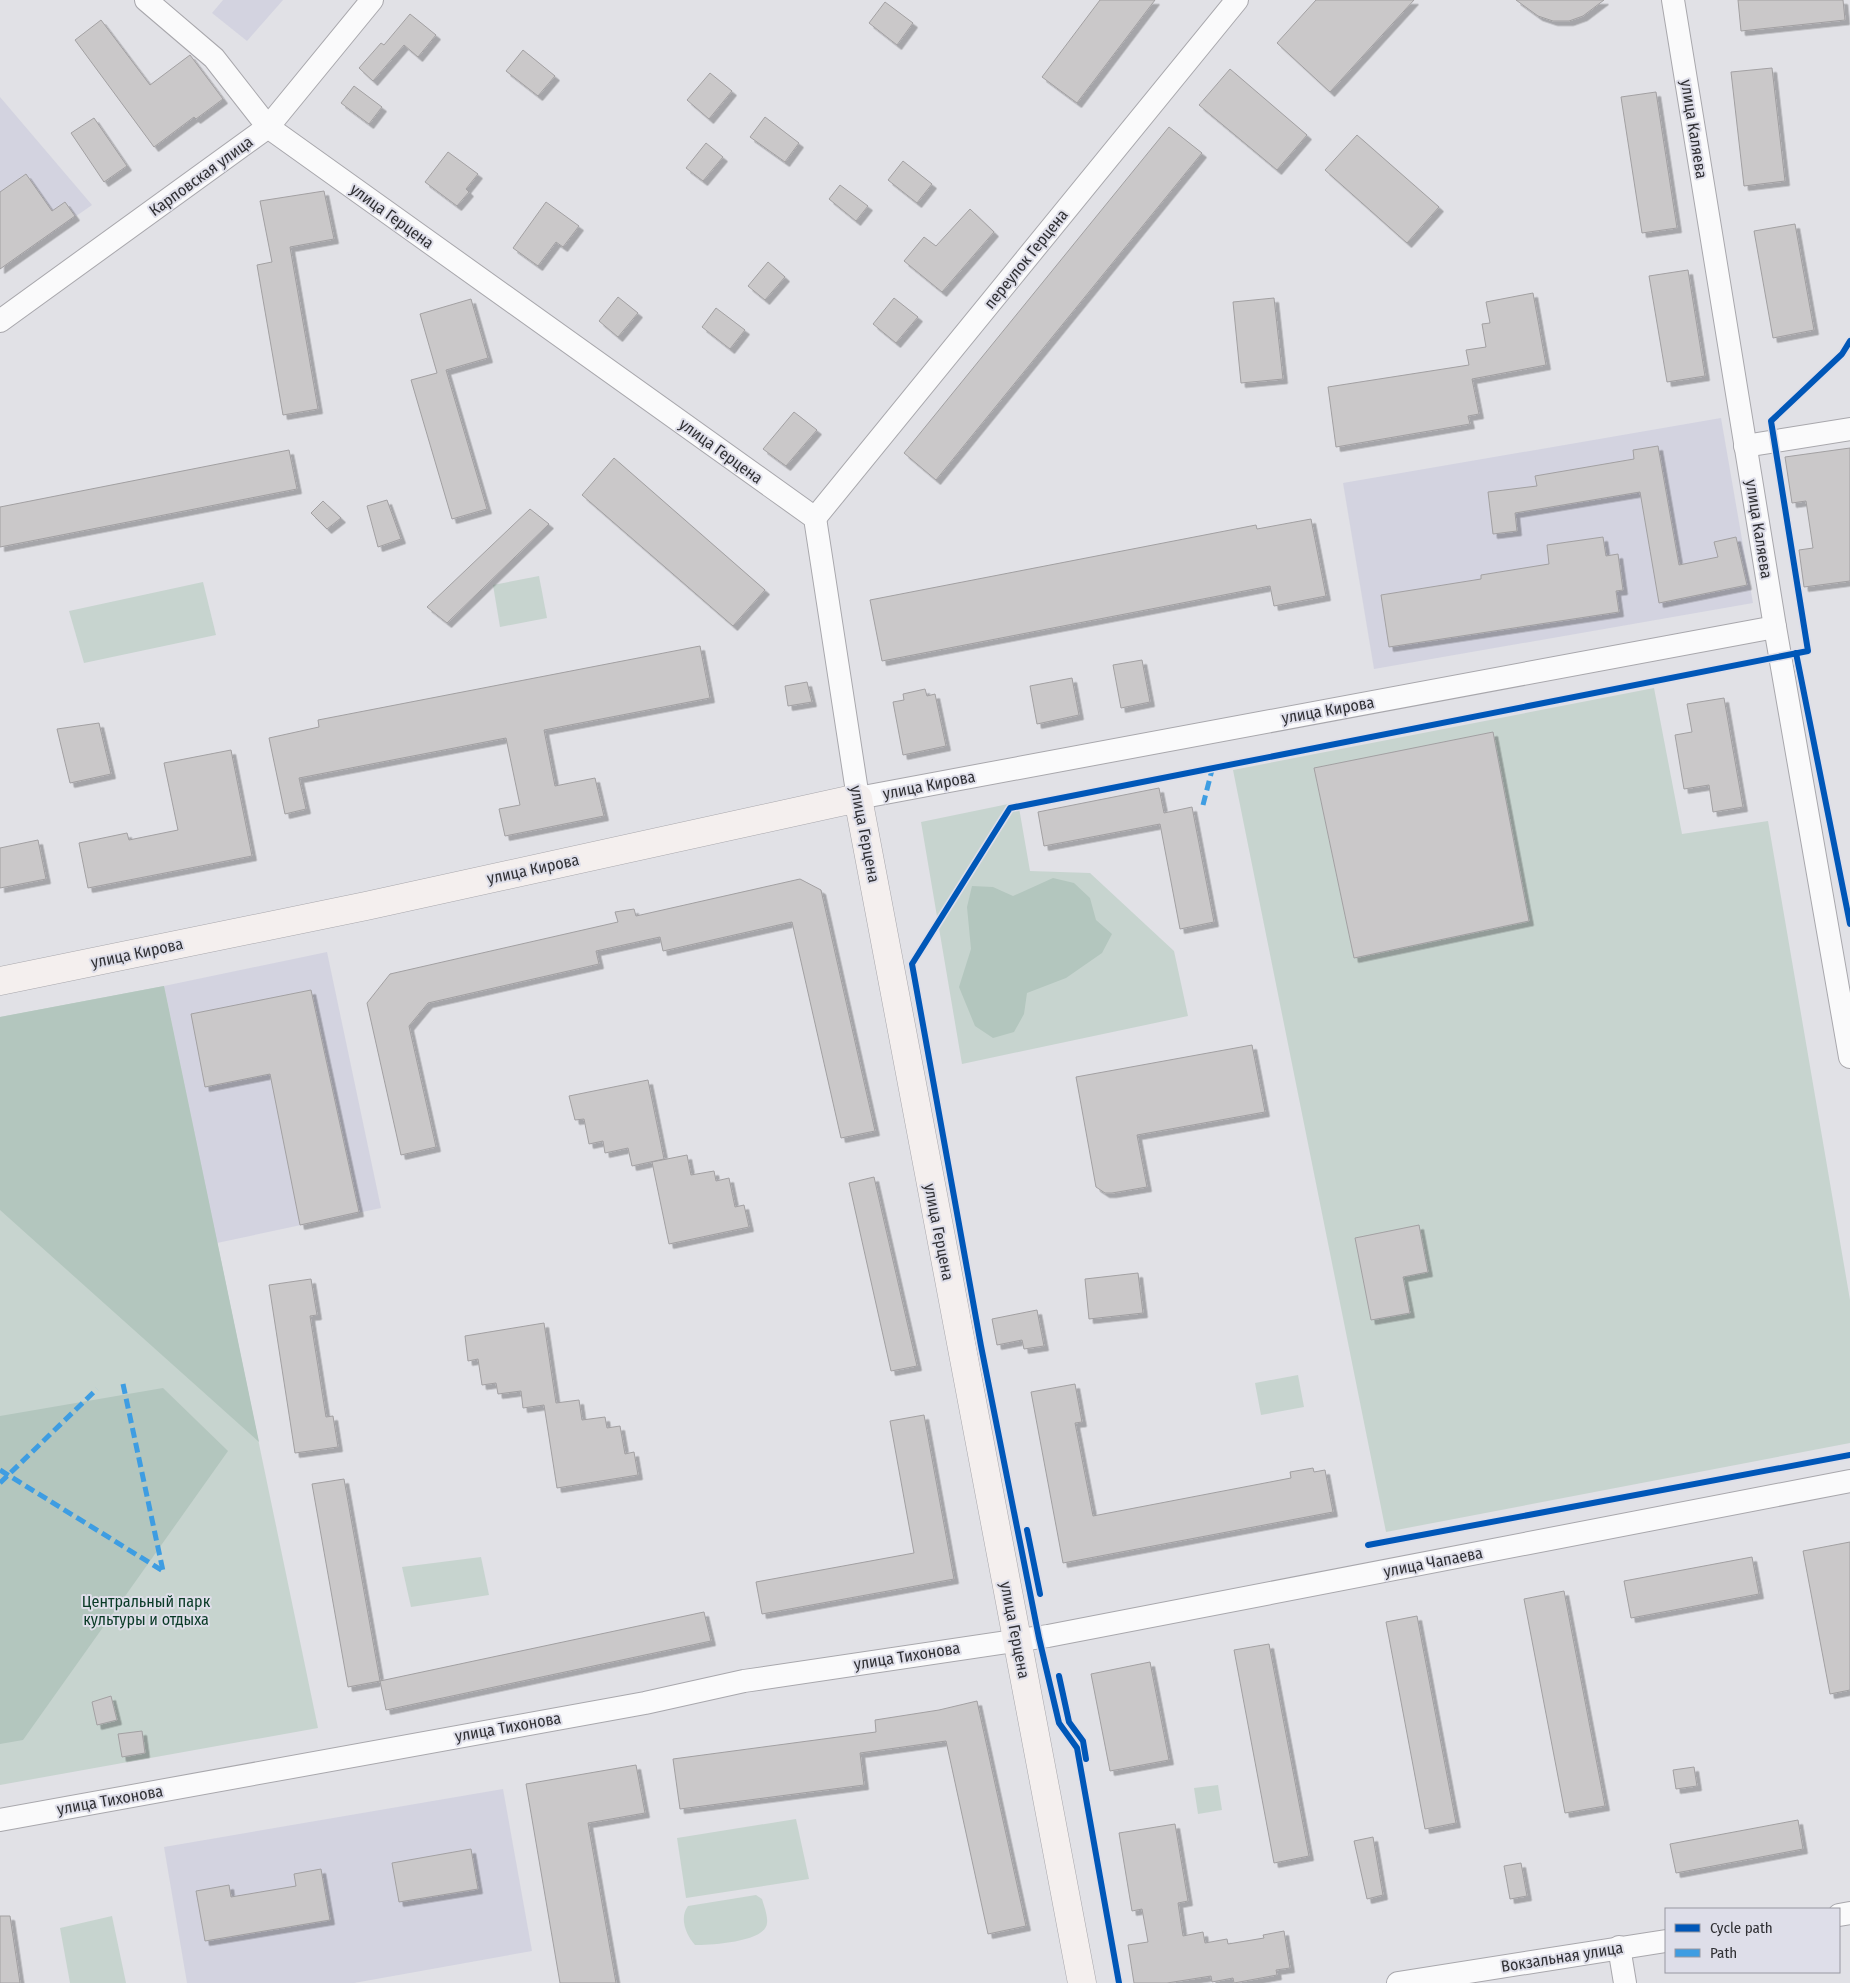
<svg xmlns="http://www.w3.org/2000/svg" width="1850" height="1983" font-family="'Fira Sans Condensed',sans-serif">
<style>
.built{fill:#d3d3e0}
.green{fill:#c7d4cf}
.forest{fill:#b3c6be}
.building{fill:#cac8c9;stroke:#a2a0a2;filter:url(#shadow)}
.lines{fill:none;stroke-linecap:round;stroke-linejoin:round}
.street-casing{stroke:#a8a7ac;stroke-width:24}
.secondary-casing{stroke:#a8a7ac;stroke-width:29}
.street{stroke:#fafafb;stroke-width:22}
.secondary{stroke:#f4efee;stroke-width:28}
.quiet{stroke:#3e9de2;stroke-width:5;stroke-dasharray:10 5;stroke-linecap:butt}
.cycleway-casing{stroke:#dedee9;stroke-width:9}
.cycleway{stroke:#0057b8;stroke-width:6}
.labels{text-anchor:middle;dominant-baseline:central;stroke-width:4;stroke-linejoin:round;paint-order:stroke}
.street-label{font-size:16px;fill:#303034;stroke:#dedee9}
.park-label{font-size:16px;fill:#093a26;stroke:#dedee9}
</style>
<defs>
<filter id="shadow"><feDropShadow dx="4.5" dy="4.5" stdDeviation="0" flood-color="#0004"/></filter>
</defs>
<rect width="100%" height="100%" fill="#e1e1e6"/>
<!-- built -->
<g class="built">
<path d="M223,0h60l-36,41 -35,-28z"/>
<path d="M0,97l92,108 -92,64z"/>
<path d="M1721,418l32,185 -379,66 -31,-186z"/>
<path d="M327,952l54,256 -164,35 -53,-257z"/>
<path d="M503,1789l29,162 -178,32h-167l-23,-136z"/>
</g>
<!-- green -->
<g class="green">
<path d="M539,576l8,42 -47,9 -7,-42z"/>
<path d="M203,582l13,53 -132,28 -15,-52z"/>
<path d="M1654,688l28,146 86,-13 82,479v143l-464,89 -153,-762z"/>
<path d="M1018,802l12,69 60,2 84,78 14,65 -226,48 -41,-242z"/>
<path d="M164,986l154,742 -318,57v-768z"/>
<path d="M1298,1375l6,32 -43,8 -6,-32z"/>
<path d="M481,1557l8,38 -78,12 -9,-40z"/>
<path d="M1218,1785l4,25 -24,4 -4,-26z"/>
<path d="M796,1819l13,60 -123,19 -9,-60z"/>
<path d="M756,1895l6,4c2,7 6,17 5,24 -1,19 -57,22 -72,22 -9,-10 -16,-27 -7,-39z"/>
<path d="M112,1916l14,67h-56l-10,-55z"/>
</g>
<!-- forest -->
<g class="forest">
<path d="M1053,878l21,5 16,15 6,22 16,14 -10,19 -36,25 -39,15 -3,21 -10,18 -21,6 -18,-12 -16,-39 12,-38 -4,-42 5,-21 21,1 20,9z"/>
<path d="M164,986l95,456 -259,-232v-193z"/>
<path d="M163,1388l65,63 -205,289 -23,4v-328z"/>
</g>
<!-- building -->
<g class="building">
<path d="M1100,0h55l-78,103 -35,-26z"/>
<path d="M1316,0h98l-84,92 -53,-49z"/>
<path d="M1516,0h88l-21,16 -14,5h-16l-15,-5z"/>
<path d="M1738,0h105l2,20 -104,11z"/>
<path d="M885,2l28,21 -16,22 -28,-22z"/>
<path d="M410,14l26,21 -18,22 -14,-12 -31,36 -14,-13 22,-25 3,2z"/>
<path d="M101,20l49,65 40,-30 33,44 -27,20 -2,-2 -40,30 -79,-107z"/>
<path d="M523,50l32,26 -17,20 -32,-25z"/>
<path d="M1772,68l13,113 -41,5 -13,-114z"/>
<path d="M1230,69l77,66 -30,35 -78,-65z"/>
<path d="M710,73l22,18 -23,28 -22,-19z"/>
<path d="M354,86l28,21 -13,17 -28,-21z"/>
<path d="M1656,92l21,136 -35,5 -21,-136z"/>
<path d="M765,117l34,26 -14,19 -35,-25z"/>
<path d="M94,118l33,48 -23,16 -33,-49z"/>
<path d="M1169,127l33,26 -266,327 -32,-27z"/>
<path d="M1357,135l82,72 -32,36 -82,-73z"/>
<path d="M706,143l17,14 -20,24 -17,-13z"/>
<path d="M448,152l30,22 -12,15 3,3 -12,14 -32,-24z"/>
<path d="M903,161l29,23 -15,19 -29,-23z"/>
<path d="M26,174l26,37 13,-9 10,14 -75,53v-77z"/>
<path d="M840,185l28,21 -12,15 -27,-22z"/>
<path d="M324,191l10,48 -44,8 28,162 -35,6 -26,-150 15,-3 -12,-61z"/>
<path d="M546,202l33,24 -16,21 -7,-5 -18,24 -25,-18z"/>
<path d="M970,209l24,23 -52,60 -38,-31 20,-24 12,9z"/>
<path d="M1795,224l19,106 -41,8 -19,-107z"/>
<path d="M768,262l17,15 -20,23 -17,-14z"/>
<path d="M1688,270l17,106 -38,6 -18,-106z"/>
<path d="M1533,293l13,72 -74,14 7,35 -11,2 2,8 -134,23 -8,-60 141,-22 -3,-15 20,-3 -4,-23 8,-1 -4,-21z"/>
<path d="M618,297l20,16 -20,24 -19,-16z"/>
<path d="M894,298l24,19 -22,26 -23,-19z"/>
<path d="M1274,298l9,81 -42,4 -8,-81z"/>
<path d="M471,299l17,59 -42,12 41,139 -35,10 -41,-139 26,-7 -17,-59z"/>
<path d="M716,308l29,22 -15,19 -28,-22z"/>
<path d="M794,412l23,18 -31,36 -23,-17z"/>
<path d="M1658,446l21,119 39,-8 -4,-15 22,-5 11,48 -88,18 -19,-111 -125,21 2,18 -24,3 -5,-42 49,-6 -2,-10 99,-17 -1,-9z"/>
<path d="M1850,448v133l-46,6 -5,-37 14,-2 -7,-47 -14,2 -7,-46z"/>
<path d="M289,450l8,39 -297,58v-40z"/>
<path d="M614,458l151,132 -32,36 -151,-131z"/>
<path d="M387,500l14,39 -23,8 -11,-41z"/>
<path d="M323,501l18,17 -14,11 -16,-16z"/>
<path d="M530,509l19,15 -102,99 -20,-16z"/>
<path d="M1311,519l15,77 -52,10 -4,-20 -388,75 -12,-61 386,-75 1,4z"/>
<path d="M1603,537l3,19 12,-2 5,36 -7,1 3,21 -230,35 -8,-52 100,-16v-4l68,-11 -2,-19z"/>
<path d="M700,646l10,52 -166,32 11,56 40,-8 9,38 -99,20 -6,-27 21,-4 -14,-67 -207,40 7,31 -21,5 -16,-76 50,-11 -1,-7z"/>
<path d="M1142,660l8,42 -29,6 -8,-43z"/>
<path d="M1072,678l7,37 -42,9 -7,-38z"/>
<path d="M807,682l5,20 -24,4 -3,-20z"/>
<path d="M925,689l2,7 8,-2 11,52 -43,9 -10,-53 11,-2 -1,-6z"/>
<path d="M1724,698l19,109 -30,5 -4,-27 -25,4 -9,-54 17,-3 -5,-28z"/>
<path d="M99,723l12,51 -41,9 -13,-54z"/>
<path d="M1493,732l36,189 -175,37 -40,-190z"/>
<path d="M231,750l21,106 -164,32 -9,-45 48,-10 2,7 49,-10 -14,-67z"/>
<path d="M1159,788l5,25 28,-6 22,115 -34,7 -20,-105 -116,22 -6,-34z"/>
<path d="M38,840l8,39 -46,9v-40z"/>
<path d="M800,879l21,11 54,241 -34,7 -49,-216 -129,29 -3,-14 -64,14 3,13 -171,39 -19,23 27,121 -35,8 -34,-152 23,-29 228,-52 -3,-10 19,-3 2,7z"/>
<path d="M311,990l48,222 -59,13 -30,-151 -65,13 -14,-73z"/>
<path d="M1252,1045l13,67 -128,23 10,52 -35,6h-7l-9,-6 -20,-110z"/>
<path d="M648,1080l16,79 -32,7 -4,-18 -23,5 -2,-12 -14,3 -5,-25 -9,1 -6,-24z"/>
<path d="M687,1155l4,20 23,-4 2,10 13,-3 6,29 9,-2 5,22 -80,17 -17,-82z"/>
<path d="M874,1177l43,189 -26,5 -42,-188z"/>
<path d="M1419,1225l9,47 -25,5 7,36 -39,7 -16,-82z"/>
<path d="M1138,1273l5,40 -54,6 -4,-40z"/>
<path d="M311,1279l6,36 -7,1 16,101 7,-1 5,31 -43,6 -26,-168z"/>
<path d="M1037,1310l7,36 -20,3 -2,-9 -25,5 -5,-26z"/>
<path d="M544,1323l12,80 23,-3 3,20 23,-3 2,11 13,-2 5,28 9,-2 4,23 -81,13 -13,-83 -21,3 -2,-17 -23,3 -2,-11 -14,2 -4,-26 -10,2 -3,-25z"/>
<path d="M1075,1384l7,38 -7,1 18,93 198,-38 -1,-6 23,-4 1,4 11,-2 8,42 -270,51 -32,-171z"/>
<path d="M924,1415l30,164 -192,35 -6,-32 158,-29 -24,-132z"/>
<path d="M344,1479l36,202 -32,6 -36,-203z"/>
<path d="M1850,1542v148l-20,4 -27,-143z"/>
<path d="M1752,1557l7,37 -128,24 -7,-37z"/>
<path d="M1564,1591l41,215 -40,7 -41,-214z"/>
<path d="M704,1612l7,29 -325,69 -6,-29z"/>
<path d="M1417,1616l39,207 -31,6 -39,-207z"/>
<path d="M1269,1644l40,212 -35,7 -40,-213z"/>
<path d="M1150,1662l19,98 -59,11 -19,-97z"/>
<path d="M111,1696l6,24 -20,5 -5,-23z"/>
<path d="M977,1701l49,225 -38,8 -42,-193 -86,12 4,32 -184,24 -7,-50 203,-27 -1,-12 64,-10z"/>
<path d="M142,1731l3,22 -23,4 -4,-23z"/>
<path d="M636,1765l9,48 -57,10 28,160h-56l-34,-199z"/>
<path d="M1694,1767l3,19 -21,3 -3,-19z"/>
<path d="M1798,1820l5,29 -127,24 -6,-29z"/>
<path d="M1175,1824l13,77 -10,2 5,33 20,-4 2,11 22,-4 1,5 36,-6 -1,-3 21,-4 6,37 -14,2 1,5 -43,8 -1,-5 -21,4 -1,-6 -44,7h-33l-6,-38 20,-3 -6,-33 -10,2 -13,-78z"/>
<path d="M1373,1837l10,58 -16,4 -13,-58z"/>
<path d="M471,1849l7,40 -79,13 -7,-39z"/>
<path d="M1521,1863l6,33 -17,3 -6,-33z"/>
<path d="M321,1869l9,51 -125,21 -9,-50 33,-6 2,12 65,-11 -2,-12z"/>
<path d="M0,1916h10l10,67h-20z"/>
</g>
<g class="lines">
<!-- street casing -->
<g class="street-casing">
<g id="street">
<path d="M146,0l68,58 54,69 547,391 43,280 917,-171"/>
<path d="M1673,0l102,627 75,430"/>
<path d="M0,321l268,-194 104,-127"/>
<path d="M1745,446l105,-17"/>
<path d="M815,518l422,-518"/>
<path d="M0,1820l645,-117 99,-22 304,-45 802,-155"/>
<path d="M1839,1915l11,-2"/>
<path d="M1619,1947l6,36"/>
<path d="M1398,1983l268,-42"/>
</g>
</g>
<!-- secondary casing -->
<g class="secondary-casing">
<path id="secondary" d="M0,981l366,-75 492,-108 224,1185"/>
</g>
<!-- street -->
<use href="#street" class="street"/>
<!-- secondary -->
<use href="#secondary" class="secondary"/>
<!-- quiet -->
<g class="quiet">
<path d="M1203,805l10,-39"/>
<path d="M123,1384l40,187"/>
<path d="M0,1470l163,101"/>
<path d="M0,1483l97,-94"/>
</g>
<!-- cycleway casing -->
<g class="cycleway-casing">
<g id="cycleway">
<path d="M1796,653l54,271"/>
<path d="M1027,1530l13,64"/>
<path d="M1368,1545l482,-90"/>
<path d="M1059,1676l10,46 14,19 3,18"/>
<path d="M1119,1983l-42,-235 -18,-25 -20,-85 -58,-292 -69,-382 98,-156 798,-157 -37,-230 71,-67 8,-13"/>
</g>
</g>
<!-- cycleway -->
<use href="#cycleway" class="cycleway"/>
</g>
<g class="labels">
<!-- street labels -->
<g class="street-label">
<text transform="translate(1694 129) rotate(81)">улица Каляева</text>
<text transform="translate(201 176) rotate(-36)">Карповская улица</text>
<text transform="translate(392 216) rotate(36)">улица Герцена</text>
<text transform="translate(1026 259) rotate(-51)">переулок Герцена</text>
<text transform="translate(721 451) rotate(36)">улица Герцена</text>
<text transform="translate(1759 529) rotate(81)">улица Каляева</text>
<text transform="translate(1328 710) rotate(-10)">улица Кирова</text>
<text transform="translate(929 785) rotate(-11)">улица Кирова</text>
<text transform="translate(865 834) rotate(79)">улица Герцена</text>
<text transform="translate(533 869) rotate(-12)">улица Кирова</text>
<text transform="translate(137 953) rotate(-12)">улица Кирова</text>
<text transform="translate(939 1232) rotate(79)">улица Герцена</text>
<text transform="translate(1433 1562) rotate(-11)">улица Чапаева</text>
<text transform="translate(1015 1630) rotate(79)">улица Герцена</text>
<text transform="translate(907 1656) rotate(-9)">улица Тихонова</text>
<text transform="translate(508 1727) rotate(-10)">улица Тихонова</text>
<text transform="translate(110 1800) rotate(-10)">улица Тихонова</text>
<text transform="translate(1562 1957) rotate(-9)">Вокзальная улица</text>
</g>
<!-- park labels -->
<g class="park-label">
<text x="146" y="1601">Центральный парк<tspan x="146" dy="18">культуры и отдыха</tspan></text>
</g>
</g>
<!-- legend -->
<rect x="1665" y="1908" width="175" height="65" fill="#dedee9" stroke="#9898a1"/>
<rect x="1675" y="1924" width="25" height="8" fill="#0057b8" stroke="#9898a1"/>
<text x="1710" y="1933" font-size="15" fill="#303034">Cycle path</text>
<rect x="1675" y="1949" width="25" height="8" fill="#3e9de2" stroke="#9898a1"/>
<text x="1710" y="1958" font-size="15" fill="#303034">Path</text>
</svg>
